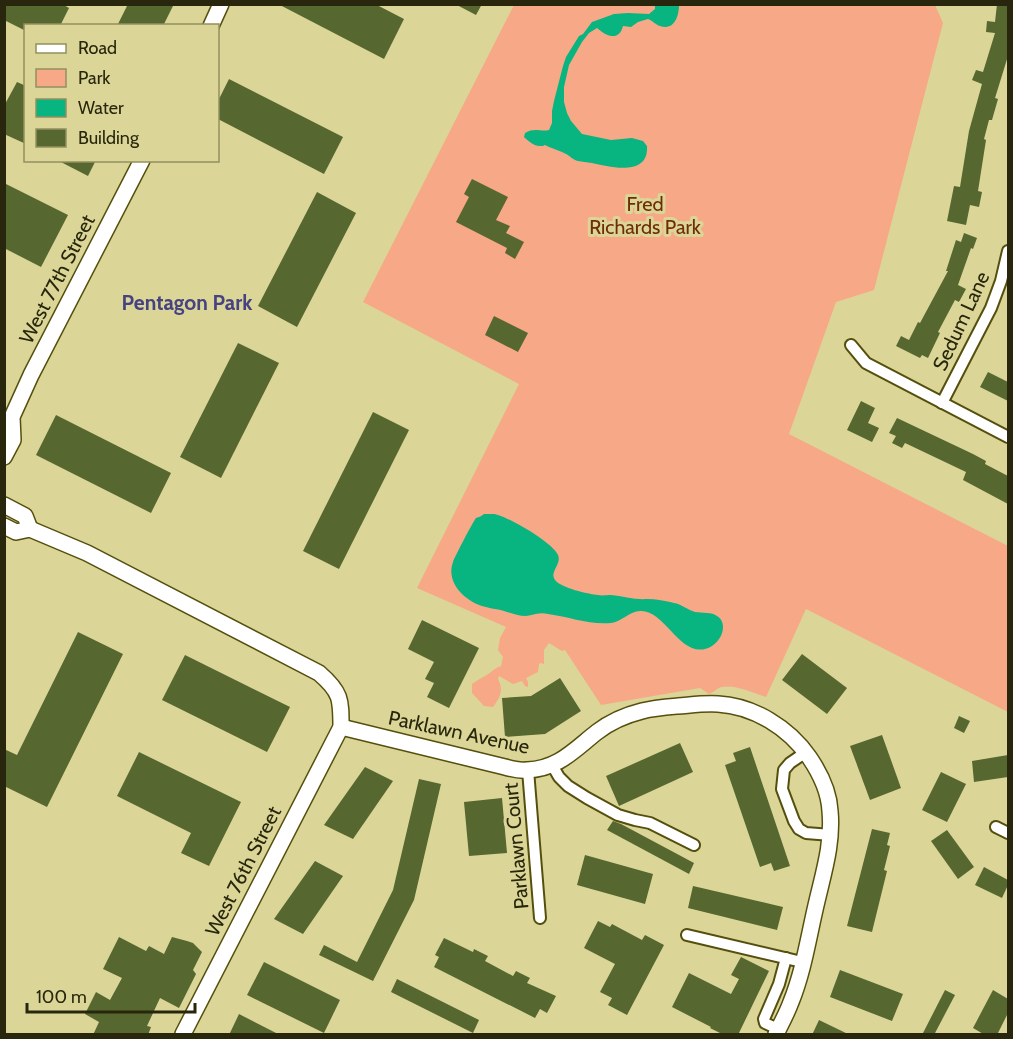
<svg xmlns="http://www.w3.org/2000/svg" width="1013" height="1039" font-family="Cabin,sans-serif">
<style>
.green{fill:#f6a887}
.water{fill:#08b480}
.building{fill:#566730}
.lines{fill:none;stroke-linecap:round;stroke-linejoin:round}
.street-casing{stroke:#554f0d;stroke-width:14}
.secondary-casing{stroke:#554f0d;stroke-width:18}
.street{stroke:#fff;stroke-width:10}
.secondary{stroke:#fff;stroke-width:15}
.labels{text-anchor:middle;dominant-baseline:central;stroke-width:6;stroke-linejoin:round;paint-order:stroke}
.park-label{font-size:20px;fill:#6f2c08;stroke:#dbd697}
.street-label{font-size:20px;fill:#28260c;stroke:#dbd697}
.neighbourhood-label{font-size:21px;font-weight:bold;fill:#474381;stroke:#dbd697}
</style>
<rect width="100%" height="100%" fill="#dbd697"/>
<!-- green -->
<path class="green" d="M514,5h421l8,18 -69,267 -38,12 -47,132 219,112v166l-202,-103 -40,88c-12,-4 -32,-13 -44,-10 -5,1 -8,5 -13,7l-9,-6 -99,17 -36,-55 -3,1 -13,-8 -5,7v14l-4,-1 -1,1 -1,8 -12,6 2,4v5l-3,-1 -3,-5 -9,3 -14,-8 -1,3c6,11 2,19 -5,28l-9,-1 -12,-13v-9c4,-3 8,-5 13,-8 6,-3 9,-8 16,-10l2,-9 -5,-7 2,-12 6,-11 -89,-39 102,-204 -156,-82z"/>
<!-- water -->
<g class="water">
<path d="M655,5h24c0,10 -4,26 -19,21 -4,-1 -7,-5 -12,-7l-10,3 -7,5 -8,-1c-4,16 -17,10 -26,2l-8,5 -7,9 -13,23 -5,22v15l3,11 4,8 11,13 29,6 21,-2 11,3 4,5c2,31 -37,21 -55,17 -5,-1 -10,-1 -14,-2 -5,-1 -8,-5 -12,-7 -5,-3 -12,-5 -17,-7 -8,-4 -1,-1 -9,-1 -6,0 -12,-5 -16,-9l1,-4c10,-6 15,-1 24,-3l3,-7v-12l2,-10 9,-35 3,-9 13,-21 4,-2 9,-12 22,-8 14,-1 21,1 6,-5z"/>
<path d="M484,514c3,0 7,0 10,0 13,2 58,28 64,41 4,9 -9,17 -3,25 6,8 33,14 43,15 4,1 9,0 13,0 12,1 24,5 36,4 9,0 19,2 27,4 7,1 14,7 21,9 7,1 17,0 22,4 4,2 6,7 6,11 0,8 -5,15 -11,19 -30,18 -46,-37 -72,-35 -10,0 -19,11 -29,12 -22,2 -41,-6 -63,-9 -8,-2 -14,1 -22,2 -8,0 -15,-3 -22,-5 -6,-2 -12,-2 -18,-4 -19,-4 -41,-23 -33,-45 2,-6 20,-40 23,-44 3,-1 6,-2 8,-4z"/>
</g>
<!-- building -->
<g class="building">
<path d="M4,4h58l7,4 -9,18h-34v5l-22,-11z"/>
<path d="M128,4h46l-11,22h-46z"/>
<path d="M278,4h97l29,15 -20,40z"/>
<path d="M455,4h27l-6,11z"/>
<path d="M997,4h11v52l-13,42 3,1 -6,21h-3l-5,19 2,1 -8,51 4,1 -3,15 -9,-2 -4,20 -19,-4 7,-35 6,1 9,-56 13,-47 -10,-4 4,-10 7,2 12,-39 -9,-1 1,-11 8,1z"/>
<path d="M229,79l114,58 -19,37 -106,-55v-18z"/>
<path d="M17,82l9,4v58l-22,-10v-28z"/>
<path d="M57,160h39l-8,16z"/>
<path d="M472,179l36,18 -12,23 14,6 -4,7 18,9 -9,17 -10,-6 2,-5 -51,-26 13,-25 -5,-3z"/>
<path d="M4,183l64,32 -27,52 -37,-19z"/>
<path d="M317,192l39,21 -59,114 -39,-21z"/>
<path d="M964,233l13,5 -4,11 -2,-1 -13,37 8,4 -7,13 -4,-2 -17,32 2,1 -12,25 -6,-3 -2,3 -24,-12 5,-10 8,4 9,-18 2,1 28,-52h-2l10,-31 5,2z"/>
<path d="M494,316l34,17 -10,19 -33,-17z"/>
<path d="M238,343l41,20 -58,115 -41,-21z"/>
<path d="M988,372l20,10v19l-28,-14z"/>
<path d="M861,401l14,7 -7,15 11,5 -7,14 -25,-12z"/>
<path d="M373,412l36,18 -70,139 -36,-18z"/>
<path d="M56,415l115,58 -20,40 -115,-58z"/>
<path d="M897,418l76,36 13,7 -1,3 23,12v28l-45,-24 3,-8 -61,-29 -3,5 -10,-5 4,-7 -7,-3z"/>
<path d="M422,620l57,28 -30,60 -22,-11 7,-14 -9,-4 9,-17 -26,-13z"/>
<path d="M78,632l45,22 -76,153 -43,-21v-37l13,6z"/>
<path d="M802,654l45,34 -20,26 -45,-34z"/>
<path d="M185,655l105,52 -23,45 -105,-52z"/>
<path d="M560,678l21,33 -36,23 -40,3 -3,-39 29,-2z"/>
<path d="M959,716l11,5 -6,12 -10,-5z"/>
<path d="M882,735l19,53 -31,12 -20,-54z"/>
<path d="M680,743l13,29 -74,34 -13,-30z"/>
<path d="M750,747l40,119 -16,5 -3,-8 -11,4 -35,-102 11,-4 -3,-8z"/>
<path d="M139,752l102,50 -32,64 -28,-13 10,-20 -74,-37z"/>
<path d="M1008,755v22l-34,5 -2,-21z"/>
<path d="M365,767l28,14 -40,58 -29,-14z"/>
<path d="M941,772l25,12 -19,38 -25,-12z"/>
<path d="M419,779l22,5 -27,116 -41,81 -54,-26 5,-10 33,17 36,-72z"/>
<path d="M502,798l5,55 -38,3 -5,-54z"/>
<path d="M613,821l8,3 73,39 -5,11 -82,-44z"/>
<path d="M872,829l18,4 -3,12 3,1 -6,24 3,1 -15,61 -25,-6z"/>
<path d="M947,830l27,37 -16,12 -27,-38z"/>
<path d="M585,855l68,19 -8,30 -68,-19z"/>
<path d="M315,861l28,15 -40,58 -29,-15z"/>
<path d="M984,867l24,13v5l-6,13 -27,-13z"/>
<path d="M693,886l90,21 -6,23 -89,-22z"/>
<path d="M598,921l12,6 2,-3 30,16 3,-5 19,10 -37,70 -19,-10 4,-7 -12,-6 15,-28 -31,-16z"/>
<path d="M119,937l27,14 3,-5 15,8 8,-17 15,4 6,2 9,9 -9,18 3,4 -17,34 -19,-10 -13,28 4,1 -3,8h-55l6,-13 -14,-8 11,-22 14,8 12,-22 -19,-9z"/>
<path d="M444,938l29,14 1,-3 14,7 -3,5 28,15 3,-5 14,7 -3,5 29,13 -9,17 -7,-4 -5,9 -101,-51 5,-10 -4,-2z"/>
<path d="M741,957l28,14 -31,64h-14l-14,-7 1,-1 -39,-20 17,-34 42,21 8,-15 -8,-4z"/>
<path d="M264,962l76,38 -16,33 -77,-38z"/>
<path d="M840,970l63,24 -11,27 -62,-24z"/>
<path d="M397,979l82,41 -6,13 -82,-41z"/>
<path d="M945,990l10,5 -21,40h-12z"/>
<path d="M993,990l15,9v14l-11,22h-12l-12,-7z"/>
<path d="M239,1014l41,21h-51z"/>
<path d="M819,1020l31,15h-38z"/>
</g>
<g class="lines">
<!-- street casing -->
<g class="street-casing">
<g id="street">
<path d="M851,345l15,18 142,74"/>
<path d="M942,403l49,-95 10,-27 7,-30"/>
<path d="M806,752l-16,11 -6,7 -2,19 12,32 5,8 7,4 25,2"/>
<path d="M552,765l7,12 9,9 19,12 31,17 17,5 15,3 44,22"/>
<path d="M528,770l12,148"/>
<path d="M996,827l12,6"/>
<path d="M687,935l115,27"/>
<path d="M778,1029l-13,-6 -1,-4 15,-35 7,-26"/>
</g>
</g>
<!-- secondary casing -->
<g class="secondary-casing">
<g id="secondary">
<path d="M211,26l10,-22"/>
<path d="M4,457l9,-17 -1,-23 19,-42 111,-215"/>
<path d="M4,505l21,11 5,13"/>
<path d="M4,526l12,6 14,-3 57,24 232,120c22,19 22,26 22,54l-158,307"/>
<path d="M341,727l164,40c7,2 15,4 22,3 31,-1 47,-20 70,-38 13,-10 29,-17 45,-21 11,-3 24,-4 36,-5 13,-1 27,-3 40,-2 36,2 71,24 91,53 11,16 20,35 21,54 3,31 -6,60 -13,90 -8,33 -13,69 -26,101 -4,11 -10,22 -15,32"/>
</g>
</g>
<!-- street -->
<use href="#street" class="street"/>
<!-- secondary -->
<use href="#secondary" class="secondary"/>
</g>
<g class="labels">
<!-- park labels -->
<g class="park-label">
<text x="645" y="204">Fred<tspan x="645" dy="23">Richards Park</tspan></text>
</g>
<!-- street labels -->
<g class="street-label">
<text transform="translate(57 279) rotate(-63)">West 77th Street</text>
<text transform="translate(961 321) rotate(-65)">Sedum Lane</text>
<text transform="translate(459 732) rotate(12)">Parklawn Avenue</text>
<text transform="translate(516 846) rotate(-95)">Parklawn Court</text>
<text transform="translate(243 871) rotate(-63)">West 76th Street</text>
</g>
<!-- neighbourhood labels -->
<g class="neighbourhood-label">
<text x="187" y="302">Pentagon Park</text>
</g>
</g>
<!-- border -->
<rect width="1013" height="1039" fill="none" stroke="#28260c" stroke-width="12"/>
<!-- legend -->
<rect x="24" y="24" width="195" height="138" fill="#dbd697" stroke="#93905f" stroke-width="1.5"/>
<rect x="36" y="44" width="30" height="9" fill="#ffffff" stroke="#93905f" stroke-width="1.5"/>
<text x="78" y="54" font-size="18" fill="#28260c">Road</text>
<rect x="36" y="69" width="30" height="18" fill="#f6a887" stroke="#93905f" stroke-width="1.5"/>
<text x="78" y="84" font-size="18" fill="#28260c">Park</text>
<rect x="36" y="99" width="30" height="18" fill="#08b480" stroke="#93905f" stroke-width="1.5"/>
<text x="78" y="114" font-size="18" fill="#28260c">Water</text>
<rect x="36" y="129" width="30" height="18" fill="#566730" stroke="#93905f" stroke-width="1.5"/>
<text x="78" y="144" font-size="18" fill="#28260c">Building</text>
<!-- scale -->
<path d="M27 1003v9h168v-9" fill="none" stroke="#28260c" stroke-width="3"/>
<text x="36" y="1003" font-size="18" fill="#28260c" stroke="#dbd697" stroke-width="4.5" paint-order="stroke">100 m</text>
</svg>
